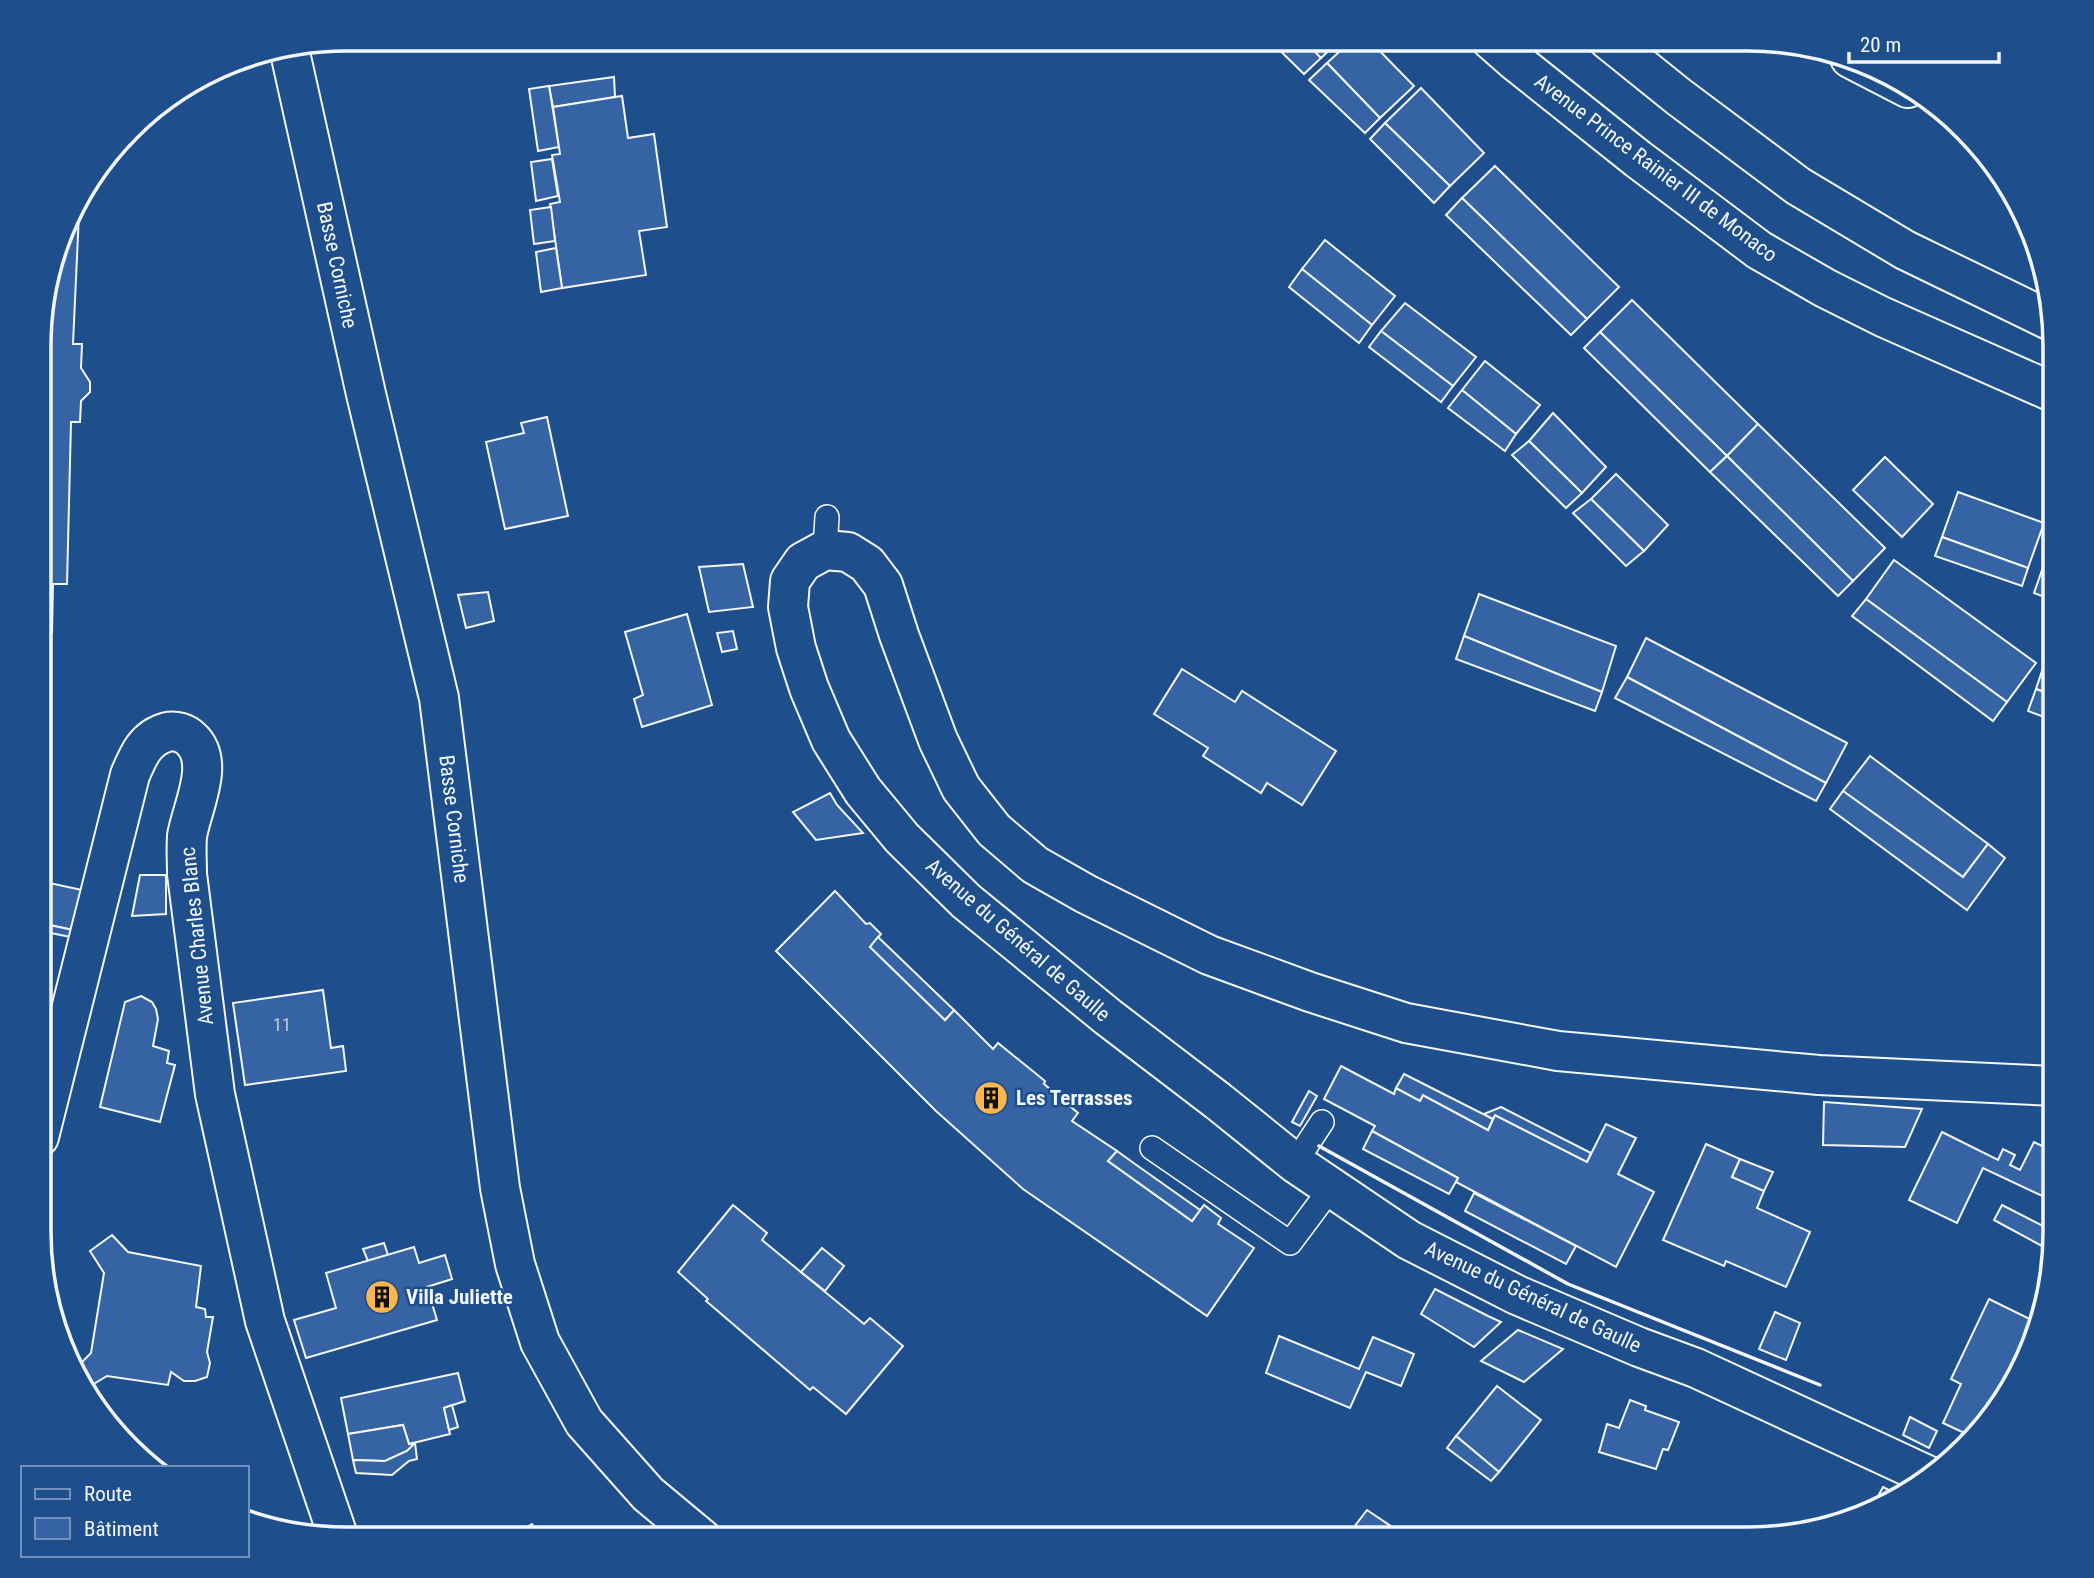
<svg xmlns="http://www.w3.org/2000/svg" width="2094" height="1578" font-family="'Roboto Condensed',sans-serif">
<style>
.building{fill:#3563a3;stroke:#f2f6ff;stroke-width:2}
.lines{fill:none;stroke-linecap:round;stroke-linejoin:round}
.service-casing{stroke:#f2f6ff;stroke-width:26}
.minor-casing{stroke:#f2f6ff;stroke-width:42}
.tertiary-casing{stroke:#f2f6ff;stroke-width:42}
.secondary-casing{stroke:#f2f6ff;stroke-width:42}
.primary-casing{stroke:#f2f6ff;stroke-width:42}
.service{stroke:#1f4e8c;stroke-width:23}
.minor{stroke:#1f4e8c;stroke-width:38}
.tertiary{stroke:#1f4e8c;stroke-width:38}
.secondary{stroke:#1f4e8c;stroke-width:38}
.primary{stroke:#1f4e8c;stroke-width:38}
.wall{stroke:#f2f6ff;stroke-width:3.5}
.labels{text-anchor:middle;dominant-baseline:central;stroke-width:5;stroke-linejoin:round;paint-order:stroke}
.number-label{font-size:18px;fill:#c3d1e8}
.street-label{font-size:21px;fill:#f2f6ff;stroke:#1f4e8c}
.poi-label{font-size:21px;font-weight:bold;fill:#f2f6ff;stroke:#1f4e8c;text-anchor:start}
.rim{fill:none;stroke:#f2f6ff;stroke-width:3.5}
</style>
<rect width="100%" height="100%" fill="#1f4e8c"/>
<!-- building -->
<g class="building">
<path d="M1268,39h35l18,19 -17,16z"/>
<path d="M1303,39h38l-20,19z"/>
<path d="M1353,39h15l46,47 -34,32 -53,-55z"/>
<path d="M1327,63l53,55 -15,15 -56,-53z"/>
<path d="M614,77l1,20 -62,10 -4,-21z"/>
<path d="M549,86l10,61 -21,4 -9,-62z"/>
<path d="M1421,88l63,65 -34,33 -65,-63z"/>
<path d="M622,96l6,42 26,-4 13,93 -28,4 7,44 -84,13 -12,-84 10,-2 -8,-47 8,-1 -7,-47z"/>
<path d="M1385,123l65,63 -16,17 -64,-64z"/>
<path d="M552,159l6,37 -22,5 -5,-39z"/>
<path d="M1495,166l124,121 -32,32 -125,-121z"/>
<path d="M80,192l-7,152h9l-1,24 9,14v10l-9,9 -1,21h-9l-4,162h-14l-1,49h-12l1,-327z"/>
<path d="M1462,198l125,121 -16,16 -125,-120z"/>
<path d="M551,207l4,34 -21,3 -4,-34z"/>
<path d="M1325,240l70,56 -23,29 -70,-56z"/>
<path d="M556,248l6,40 -21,4 -5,-40z"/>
<path d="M1302,269l70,56 -13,18 -70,-56z"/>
<path d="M1632,300l126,124 -31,32 -127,-124z"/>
<path d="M1405,303l71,54 -23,29 -72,-55z"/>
<path d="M1381,331l72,55 -12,16 -72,-55z"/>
<path d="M1600,332l127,124 -17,16 -126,-124z"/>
<path d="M1485,361l55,44 -24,29 -54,-44z"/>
<path d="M1462,390l54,44 -11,17 -57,-43z"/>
<path d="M1553,413l53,54 -24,26 -53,-52z"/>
<path d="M547,417l21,99 -63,13 -19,-87 38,-9 -3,-10z"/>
<path d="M1758,424l127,124 -32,33 -126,-125z"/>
<path d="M1529,441l53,52 -16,15 -54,-53z"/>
<path d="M1727,456l126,125 -15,15 -128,-124z"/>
<path d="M1885,457l48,47 -31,33 -49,-47z"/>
<path d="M1616,474l52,51 -24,26 -53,-52z"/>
<path d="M1958,492l86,31 -16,45 -86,-31z"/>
<path d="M1591,499l53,52 -18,15 -53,-53z"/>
<path d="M2055,533v46l-14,-6z"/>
<path d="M1942,537l86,31 -6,18 -87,-30z"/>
<path d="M1894,560l142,103 -29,39 -141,-103z"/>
<path d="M743,564l10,43 -44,5 -10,-45z"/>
<path d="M2041,573l14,6v22l-21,-8z"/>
<path d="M488,592l6,29 -28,7 -8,-33z"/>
<path d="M1479,594l137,52 -14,46 -138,-56z"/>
<path d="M1866,599l141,103 -14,19 -141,-105z"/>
<path d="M687,614l25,91 -70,22 -8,-28 9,-4 -18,-63z"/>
<path d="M733,631l4,18 -15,3 -5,-19z"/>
<path d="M1464,636l138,56 -7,19 -139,-52z"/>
<path d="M1646,638l201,105 -21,40 -199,-106z"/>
<path d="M2048,653l7,3v40l-19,-7z"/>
<path d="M1182,669l53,33 7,-11 94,60 -34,54 -35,-22 -6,10 -58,-37 5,-8 -54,-34z"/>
<path d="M1627,677l199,106 -10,18 -201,-103z"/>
<path d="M2036,689l19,7v25l-27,-10z"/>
<path d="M1870,756l118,88 -25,33 -120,-86z"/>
<path d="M1843,791l120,86 25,-33 17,14 -38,52 -137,-101z"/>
<path d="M830,793l7,12 26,28 -47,7 -23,-28z"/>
<path d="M140,875h26v39l-34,2z"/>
<path d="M40,881l42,9 -9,40 -33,-7z"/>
<path d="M835,891l31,33 4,-1 11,11 -11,13 75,73 9,-10 39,39 5,-6 47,38 -1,3 34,29 -6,8 45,30 -9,10 84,60 12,-16 17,13 -3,6 36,24 -47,68 -184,-127 -87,-78 -160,-160z"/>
<path d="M40,923l33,7 -2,7 -31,-6z"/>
<path d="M878,937l76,73 -9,10 -75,-73z"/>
<path d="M323,990l8,58 12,-2 3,25 -101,14 -12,-82z"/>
<path d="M141,996l11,6 4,7 2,10 -5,27 16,5 -2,12 8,2 -15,57 -60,-15 25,-105z"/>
<path d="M1341,1066l53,28 2,-6 24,13 3,-6 65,35 7,-15 92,47 19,-38 30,14 -18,36 36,18 -38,75 -160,-85 2,-4 -86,-47 3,-5 -51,-27z"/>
<path d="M1404,1074l89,45 -5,11 -65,-35 -3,6 -24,-13z"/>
<path d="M1309,1091l8,5 -17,30 -8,-4z"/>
<path d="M1824,1102l98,7 -17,38 -82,-2z"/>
<path d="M1501,1107l90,46 -4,9 -92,-47 -2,4 -9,-5z"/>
<path d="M1372,1131l86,47 -9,16 -86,-45z"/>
<path d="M1942,1132l56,28 5,-11 12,6 -5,10 10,5 14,-28 21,10 -2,49 -70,-33 -26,55 -48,-23z"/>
<path d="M1706,1144l34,15 -8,18 32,14 -7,17 53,24 -24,55 -60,-26 -2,5 -61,-26z"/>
<path d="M1117,1151l18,13 65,46 -8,11 -84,-60z"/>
<path d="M1740,1159l33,13 -9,19 -32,-14z"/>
<path d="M1474,1193l102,53 -10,18 -101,-53z"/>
<path d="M733,1205l34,28 -5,7 102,84 6,-6 33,28 -57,68 -33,-27 -3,3 -104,-89 2,-2 -30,-27z"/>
<path d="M2002,1205l53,27v21l-61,-33z"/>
<path d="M112,1235l16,17 73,14 -5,41 9,2 1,8h7l-6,35 3,11 -3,14 -12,4h-11l-13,-9 -3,13 -61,-9 -20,12 -14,-17 18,-18 13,-80 -14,-22z"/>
<path d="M384,1243l4,12 -20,6 -5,-12z"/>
<path d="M414,1247l5,16 26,-8 7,24 -25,8 10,33 -131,38 -12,-38 42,-12 -10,-35z"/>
<path d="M822,1248l22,18 -19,25 -24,-19z"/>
<path d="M1435,1289l53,27 13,6 -27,25 -53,-33z"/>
<path d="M1989,1299l47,23 -37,82 -20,30 -4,4 -32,-15 18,-39 -10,-5z"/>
<path d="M1775,1312l25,11 -14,37 -27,-11z"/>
<path d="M1518,1330l45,19 -39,33 -43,-21z"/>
<path d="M1279,1336l80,33 14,-32 41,17 -13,32 -35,-14 -16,36 -84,-35z"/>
<path d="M458,1373l7,28 -21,7 6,26 -41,10 -6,-19 -55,9 -7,-36z"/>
<path d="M1497,1386l44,34 -42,52 -43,-36z"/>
<path d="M1630,1400l16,6 -1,4 34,12 -11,28 -5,-1 -7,20 -57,-17 8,-28 12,4z"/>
<path d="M452,1405l6,22 -9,3 -5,-22z"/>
<path d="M1910,1417l27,14 -8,17 -26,-13z"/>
<path d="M403,1425l6,19 6,-1 -8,8 -22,10 -32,-1 -5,-26z"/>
<path d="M1456,1436l43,36 -8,9 -44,-33z"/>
<path d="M415,1443l2,16 -8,2 -17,14 -36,-2 -3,-13 32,1 22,-10z"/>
<path d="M1883,1487l17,9 -16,12 -14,3z"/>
<path d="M1367,1510l43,29h-65z"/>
<path d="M532,1524l9,15h-34z"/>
</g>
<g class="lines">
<!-- service casing -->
<g class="service-casing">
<g id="service">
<path d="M825,550l2,-33"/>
<path d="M1152,1148l138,95 41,-55"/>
<path d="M1295,1163l27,-41"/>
</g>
</g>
<!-- minor casing -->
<g class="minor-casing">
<path id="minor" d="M39,1137l91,-362c8,-19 15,-37 37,-43 8,-2 18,1 24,7 25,23 1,68 -4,97 -1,13 0,26 0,38l28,220 50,227 74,218"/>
</g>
<!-- tertiary casing -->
<g class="tertiary-casing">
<g id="tertiary">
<path d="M1850,58l58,30"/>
<path d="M1927,1475l-231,-107 -57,-21 -122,-52 -108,-55 -114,-77 -77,-62 -110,-84 -142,-116 -64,-63 -39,-47 -32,-51 -22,-52 -13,-40 -8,-41 2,-26 13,-19 22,-12 23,2 19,12 16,21 16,50 39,105 23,48 33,42 41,35 51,29 123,61 101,37 96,31 152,28 261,24 236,11"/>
</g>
</g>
<!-- secondary casing -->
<g class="secondary-casing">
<path id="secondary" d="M289,48l77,346 73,304 61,490 15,76 25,78 44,80 64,72 54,45"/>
</g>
<!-- primary casing -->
<g class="primary-casing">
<g id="primary">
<path d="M1490,39l25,22 123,98 121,91 66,38 58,29 172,76"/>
<path d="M1607,39l72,58 119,89 107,64 144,70"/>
</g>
</g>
<!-- service -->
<use href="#service" class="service"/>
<!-- minor -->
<use href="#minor" class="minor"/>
<!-- tertiary -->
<use href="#tertiary" class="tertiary"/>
<!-- secondary -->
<use href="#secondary" class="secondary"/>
<!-- primary -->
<use href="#primary" class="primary"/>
<!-- wall -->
<path class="wall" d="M1319,1146l249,138 252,101"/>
</g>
<!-- icons -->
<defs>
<g id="building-disc" transform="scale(1.75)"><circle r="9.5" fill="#ffb74d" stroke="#1f4e8c"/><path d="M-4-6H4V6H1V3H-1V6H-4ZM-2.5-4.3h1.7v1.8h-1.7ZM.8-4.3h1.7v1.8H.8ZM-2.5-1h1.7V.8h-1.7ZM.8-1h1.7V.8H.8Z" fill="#111"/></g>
</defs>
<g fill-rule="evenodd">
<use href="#building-disc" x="991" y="1098"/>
<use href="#building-disc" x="382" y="1297"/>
</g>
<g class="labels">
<!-- number labels -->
<g class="number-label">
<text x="282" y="1024">11</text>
</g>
<!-- street labels -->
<g class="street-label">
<text transform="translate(1656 168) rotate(37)">Avenue Prince Rainier III de Monaco</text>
<text transform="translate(337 265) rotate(78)">Basse Corniche</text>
<text transform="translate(454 819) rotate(83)">Basse Corniche</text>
<text transform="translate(197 936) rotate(-96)">Avenue Charles Blanc</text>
<text transform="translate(1018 940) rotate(41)">Avenue du Général de Gaulle</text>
<text transform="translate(1533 1297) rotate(25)">Avenue du Général de Gaulle</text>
</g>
<!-- poi labels -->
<g class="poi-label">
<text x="1016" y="1098">Les Terrasses</text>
<text x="406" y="1297">Villa Juliette</text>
</g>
</g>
<!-- crop -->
<path d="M0 0H2094V1578H0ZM346 51H1748A295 295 0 0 1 2043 346V1232A295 295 0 0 1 1748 1527H346A295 295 0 0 1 51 1232V346A295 295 0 0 1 346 51Z" fill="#1f4e8c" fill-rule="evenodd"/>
<path class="rim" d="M346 51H1748A295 295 0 0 1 2043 346V1232A295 295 0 0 1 1748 1527H346A295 295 0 0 1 51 1232V346A295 295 0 0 1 346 51Z"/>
<!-- legend -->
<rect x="21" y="1466" width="228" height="91" fill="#1f4e8c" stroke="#7391ba" stroke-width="2"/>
<rect x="35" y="1489" width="35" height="10" fill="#1f4e8c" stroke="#7391ba" stroke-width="2"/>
<text x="84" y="1501" font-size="21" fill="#f2f6ff">Route</text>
<rect x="35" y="1518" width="35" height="21" fill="#3563a3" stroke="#7391ba" stroke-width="2"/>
<text x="84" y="1536" font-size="21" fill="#f2f6ff">Bâtiment</text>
<!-- scale -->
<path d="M1849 52v10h150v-10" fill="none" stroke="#f2f6ff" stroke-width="3.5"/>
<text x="1860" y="52" font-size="21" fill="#f2f6ff" stroke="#1f4e8c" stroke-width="5" paint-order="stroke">20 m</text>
</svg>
